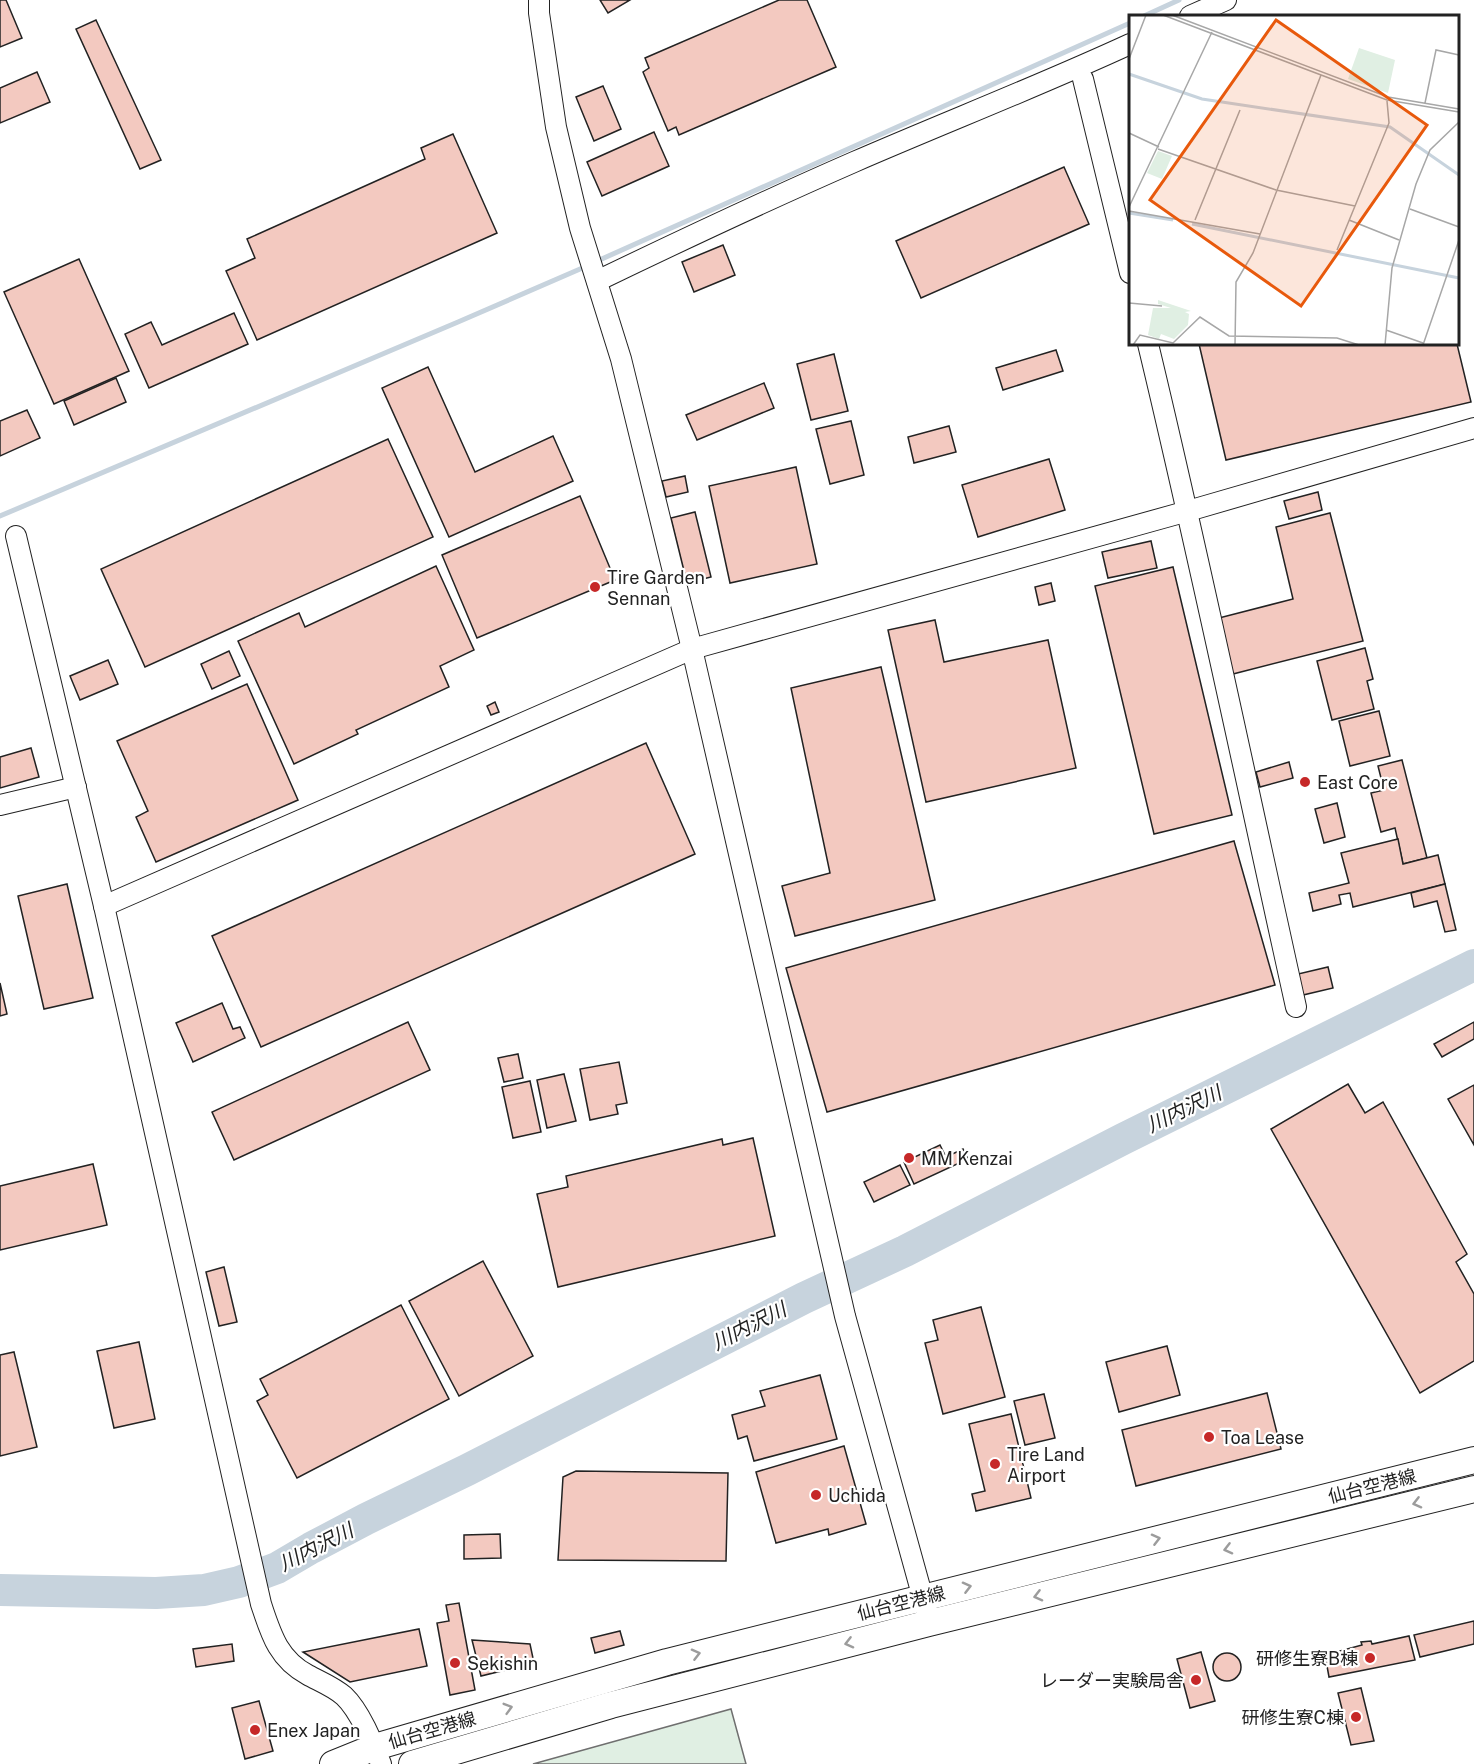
<svg xmlns="http://www.w3.org/2000/svg" width="1474" height="1764" font-family="'Public Sans','Noto Sans JP',sans-serif">
<style>
.green{fill:#e0efe3;stroke:#6f6f6f;stroke-width:1.5}
.lines{fill:none;stroke-linecap:round;stroke-linejoin:round}
.stream{stroke:#c7d3dd;stroke-width:5}
.river{stroke:#c7d3dd;stroke-width:32}
.building{fill:#f3c9c0;stroke:#222;stroke-width:1.5}
.minor-casing{stroke:#222;stroke-width:22}
.major-casing{stroke:#222;stroke-width:28}
.minor{stroke:#fff;stroke-width:20}
.major{stroke:#fff;stroke-width:26}
.oneway{stroke:#9c9c9c}
.poi-dot{fill:#c62828;stroke:#fff;stroke-width:2}
.labels{text-anchor:middle;dominant-baseline:central;stroke-width:4.5;stroke-linejoin:round;paint-order:stroke}
.poi-label{font-size:18px;fill:#222;stroke:#fff;text-anchor:start}
.street-label{font-size:18px;fill:#222;stroke:#fff}
.water-label{font-size:20px;font-style:italic;fill:#222;stroke:#fff}
.inset-river{fill:none;stroke:#c7d3dd;stroke-width:3}
.inset-road{fill:none;stroke:#a7a7a7;stroke-width:1.5}
.view{fill:#e8590c;fill-opacity:0.15;stroke:#e8590c;stroke-width:3}
.inset-edge{fill:none;stroke:#222;stroke-width:3}
</style>
<rect width="100%" height="100%" fill="#fff"/>
<!-- green -->
<path class="green" d="M731,1709l15,55h-213z"/>
<g class="lines">
<!-- stream -->
<g class="stream">
<path d="M1144,16l35,-16"/>
<path d="M595,262l535,-239"/>
<path d="M0,516l458,-194 129,-56"/>
</g>
<!-- river -->
<path class="river" d="M0,1590l156,3 48,-3 35,-8 38,-14 34,-20 55,-29 101,-49 337,-172 101,-47 218,-112 351,-174"/>
</g>
<!-- building -->
<g class="building">
<path d="M0,0h6l16,38 -22,9z"/>
<path d="M600,0h30l-22,13z"/>
<path d="M779,0h28l29,67 -157,68 -3,-8 -8,4 -25,-59 6,-4 -4,-10z"/>
<path d="M96,20l65,140 -21,9 -64,-140z"/>
<path d="M37,72l13,30 -50,21v-35z"/>
<path d="M603,86l18,43 -27,12 -18,-44z"/>
<path d="M654,132l15,34 -67,30 -15,-34z"/>
<path d="M453,134l44,99 -240,107 -31,-69 29,-13 -8,-19 178,-80 -4,-11z"/>
<path d="M1064,167l25,57 -168,74 -25,-57z"/>
<path d="M723,245l12,30 -41,17 -12,-30z"/>
<path d="M79,259l50,112 -75,33 -50,-112z"/>
<path d="M234,313l14,31 -99,44 -24,-54 26,-12 11,23z"/>
<path d="M1199,344h258l14,58 -245,58z"/>
<path d="M1056,350l7,21 -60,19 -7,-22z"/>
<path d="M834,354l14,57 -37,9 -14,-56z"/>
<path d="M428,367l47,105 78,-36 20,45 -124,56 -67,-149z"/>
<path d="M116,378l10,24 -52,23 -10,-24z"/>
<path d="M764,383l10,25 -77,32 -11,-25z"/>
<path d="M27,410l13,28 -40,18v-35z"/>
<path d="M851,421l13,54 -34,9 -14,-55z"/>
<path d="M949,426l7,26 -42,11 -6,-26z"/>
<path d="M388,439l45,98 -288,130 -44,-98z"/>
<path d="M1049,459l16,51 -87,27 -16,-52z"/>
<path d="M796,467l21,97 -87,19 -21,-97z"/>
<path d="M685,476l3,16 -22,5 -4,-16z"/>
<path d="M1318,492l4,18 -33,9 -5,-18z"/>
<path d="M580,496l35,84 -138,58 -35,-83z"/>
<path d="M695,512l16,65 -24,6 -16,-65z"/>
<path d="M1330,513l33,128 -134,34 -14,-56 78,-20 -17,-72z"/>
<path d="M1151,541l6,27 -49,10 -6,-26z"/>
<path d="M436,566l38,84 -34,16 9,21 -93,43 2,4 -64,30 -56,-123 61,-28 6,14z"/>
<path d="M1173,567l59,248 -78,19 -59,-248z"/>
<path d="M1051,583l4,18 -16,4 -4,-18z"/>
<path d="M935,620l9,42 104,-22 28,128 -150,34 -38,-172z"/>
<path d="M1365,648l8,31 -6,2 7,28 -42,11 -15,-59z"/>
<path d="M229,651l11,25 -28,13 -11,-25z"/>
<path d="M108,660l10,24 -38,16 -10,-24z"/>
<path d="M881,667l54,233 -140,36 -13,-50 48,-13 -39,-185z"/>
<path d="M247,684l51,116 -142,62 -20,-45 12,-6 -31,-70z"/>
<path d="M495,702l4,10 -8,3 -4,-9z"/>
<path d="M1379,711l11,45 -40,10 -11,-45z"/>
<path d="M646,743l49,111 -434,193 -49,-111z"/>
<path d="M31,748l8,29 -39,11v-31z"/>
<path d="M1402,760l25,98 -24,6 -8,-36 -14,4 -10,-39 13,-3 -6,-24z"/>
<path d="M1289,762l4,16 -33,9 -4,-15z"/>
<path d="M1337,803l8,34 -21,6 -9,-34z"/>
<path d="M1398,839l5,25 35,-9 7,29 -92,23 -3,-14 -11,2 2,9 -28,7 -4,-18 40,-10 -8,-30z"/>
<path d="M1234,841l41,144 -448,127 -41,-144z"/>
<path d="M67,884l26,114 -49,11 -26,-113z"/>
<path d="M1445,884l11,46 -11,2 -8,-31 -23,6 -3,-14z"/>
<path d="M1328,967l5,21 -30,7 -5,-21z"/>
<path d="M0,983l7,31 -7,2z"/>
<path d="M222,1003l11,26 7,-2 5,11 -52,24 -17,-39z"/>
<path d="M408,1022l22,48 -196,90 -22,-48z"/>
<path d="M1474,1022v17l-32,18 -8,-13z"/>
<path d="M518,1054l5,24 -19,4 -6,-24z"/>
<path d="M619,1062l8,41 -11,2 2,9 -28,6 -10,-51z"/>
<path d="M564,1074l12,47 -29,7 -10,-48z"/>
<path d="M530,1081l11,51 -28,6 -11,-51z"/>
<path d="M1348,1084l17,29 18,-11 84,152 -11,8 18,32v67l-54,32 -149,-264z"/>
<path d="M1474,1085v60l-26,-46z"/>
<path d="M753,1138l22,98 -217,51 -21,-93 31,-7 -2,-11 156,-37 1,6z"/>
<path d="M940,1145l6,12 17,-8 5,10 -54,25 -10,-22z"/>
<path d="M93,1164l14,61 -107,25v-64z"/>
<path d="M900,1165l10,20 -36,17 -10,-20z"/>
<path d="M483,1261l50,95 -74,40 -50,-95z"/>
<path d="M224,1267l13,55 -18,4 -13,-54z"/>
<path d="M401,1305l48,94 -152,79 -40,-77 11,-6 -8,-16z"/>
<path d="M981,1307l24,90 -62,17 -18,-71 13,-3 -5,-20z"/>
<path d="M139,1342l16,77 -41,9 -17,-77z"/>
<path d="M1167,1346l13,49 -61,17 -13,-50z"/>
<path d="M14,1352l23,95 -37,9v-101z"/>
<path d="M820,1375l17,64 -83,22 -7,-25 -9,3 -6,-24 33,-9 -5,-15z"/>
<path d="M1267,1393l14,56 -145,37 -14,-56z"/>
<path d="M1044,1394l11,44 -30,7 -11,-44z"/>
<path d="M1011,1414l20,84 -55,13 -4,-17 13,-3 -16,-67z"/>
<path d="M844,1446l22,78 -37,11 -1,-6 -52,14 -20,-71z"/>
<path d="M576,1471l152,2 -2,88 -168,-1 5,-83z"/>
<path d="M500,1534l1,24 -37,1v-24z"/>
<path d="M459,1603l16,87 -25,5 -13,-72 12,-2 -3,-16z"/>
<path d="M1474,1621v23l-54,13 -6,-22z"/>
<path d="M419,1629l8,37 -77,16 -47,-30z"/>
<path d="M620,1631l4,14 -29,8 -4,-15z"/>
<path d="M1409,1636l6,24 -86,17 -4,-22 37,-10 -1,-3 10,-1 1,3z"/>
<path d="M472,1640l58,4 4,19 -53,13z"/>
<path d="M232,1644l2,17 -38,6 -3,-18z"/>
<path d="M1201,1652l14,49 -25,7 -13,-49z"/>
<circle cx="1227" cy="1667" r="14"/>
<path d="M1361,1688l13,53 -23,4 -13,-52z"/>
<path d="M259,1701l14,50 -28,8 -13,-51z"/>
</g>
<g class="lines">
<!-- minor casing -->
<g class="minor-casing">
<g id="minor">
<path d="M539,0v13l17,114 24,101 41,131 71,290 153,667 81,293"/>
<path d="M1190,16l36,-16"/>
<path d="M1083,79l47,194"/>
<path d="M597,281c85,-41 170,-81 257,-119 92,-40 185,-76 276,-118"/>
<path d="M1148,344c53,220 99,442 148,663"/>
<path d="M16,536l88,370 157,698c10,30 17,55 47,71 11,6 26,12 36,21 15,14 30,48 37,68"/>
<path d="M0,805l76,-18"/>
<path d="M104,906l588,-257 496,-138 286,-83"/>
</g>
</g>
<!-- major casing -->
<g class="major-casing">
<g id="major">
<path d="M333,1764l42,-17 292,-85 807,-202"/>
<path d="M412,1764l199,-59 318,-82 545,-134"/>
</g>
</g>
<!-- minor -->
<use href="#minor" class="minor"/>
<!-- major -->
<use href="#major" class="major"/>
</g>
<!-- one-way arrows -->
<defs><path id="oneway-chevron" d="M-2-3.5L2.5 0L-2 3.5" fill="none" stroke-width="1.6" stroke-linecap="round" stroke-linejoin="round" transform="scale(1.5)"/></defs>
<g class="oneway">
<use href="#oneway-chevron" transform="translate(1417 1503) rotate(166)"/>
<use href="#oneway-chevron" transform="translate(1156 1539) rotate(-14)"/>
<use href="#oneway-chevron" transform="translate(1228 1549) rotate(166)"/>
<use href="#oneway-chevron" transform="translate(967 1587) rotate(-14)"/>
<use href="#oneway-chevron" transform="translate(1038 1596) rotate(166)"/>
<use href="#oneway-chevron" transform="translate(849 1643) rotate(166)"/>
<use href="#oneway-chevron" transform="translate(696 1654) rotate(-14)"/>
<use href="#oneway-chevron" transform="translate(508 1708) rotate(-16)"/>
</g>
<!-- markers -->
<g class="poi-dot">
<circle cx="595" cy="587" r="6"/>
<circle cx="1305" cy="782" r="6"/>
<circle cx="909" cy="1158" r="6"/>
<circle cx="1209" cy="1437" r="6"/>
<circle cx="995" cy="1464" r="6"/>
<circle cx="816" cy="1495" r="6"/>
<circle cx="1370" cy="1658" r="6"/>
<circle cx="455" cy="1663" r="6"/>
<circle cx="1196" cy="1680" r="6"/>
<circle cx="1356" cy="1717" r="6"/>
<circle cx="255" cy="1730" r="6"/>
</g>
<g class="labels">
<!-- poi labels -->
<g class="poi-label">
<text x="607" y="577">Tire Garden<tspan x="607" dy="21">Sennan</tspan></text>
<text x="1317" y="782">East Core</text>
<text x="921" y="1158">MM Kenzai</text>
<text x="1221" y="1437">Toa Lease</text>
<text x="1007" y="1454">Tire Land<tspan x="1007" dy="21">Airport</tspan></text>
<text x="828" y="1495">Uchida</text>
<text x="1358" y="1658" text-anchor="end">研修生寮B棟</text>
<text x="467" y="1663">Sekishin</text>
<text x="1184" y="1680" text-anchor="end">レーダー実験局舎</text>
<text x="1344" y="1717" text-anchor="end">研修生寮C棟</text>
<text x="267" y="1730">Enex Japan</text>
</g>
<!-- street labels -->
<g class="street-label">
<text transform="translate(1372 1486) rotate(-14)">仙台空港線</text>
<text transform="translate(901 1603) rotate(-14)">仙台空港線</text>
<text transform="translate(432 1730) rotate(-16)">仙台空港線</text>
</g>
<!-- water labels -->
<g class="water-label">
<text transform="translate(1184 1109) rotate(-26)">川内沢川</text>
<text transform="translate(749 1326) rotate(-27)">川内沢川</text>
<text transform="translate(316 1547) rotate(-27)">川内沢川</text>
</g>
</g>
<!-- overview -->
<g transform="translate(1129 15)">
<rect width="330" height="330" fill="#fff"/>
<path d="M230,33l36,12 -7,33 -40,-14zM29,136l14,5 -10,23 -15,-6zM29,285l33,11 -6,1 4,2 -1,11 -14,14 -13,-5 -2,5 -11,-4 5,-27h18l-13,-4z" fill="#e0efe3"/>
<path class="inset-river" d="M0,59l73,25 188,28 69,48M0,198l44,7M63,209l267,54"/>
<path class="inset-road" d="M34,0l224,85 72,12M43,0l216,82 71,12M0,44l17,-44M296,88l11,-53 23,5M0,118l30,14M29,134l118,41 79,16M0,192l83,-175M281,194l49,18M0,196l131,23M66,205l45,-110M220,205l50,20M208,235l52,-127 -2,-22M0,288l33,3M257,315l37,13M4,330l7,-10 33,8 27,-26 29,19 108,2 22,7M106,330l1,-63 17,-29 68,-178M256,330l7,-77 24,-84 14,-34 29,-28M294,330l36,-105"/>
<path class="view" d="M147,5l151,105 -126,181 -151,-106z"/>
<rect width="330" height="330" class="inset-edge"/>
</g>
</svg>
